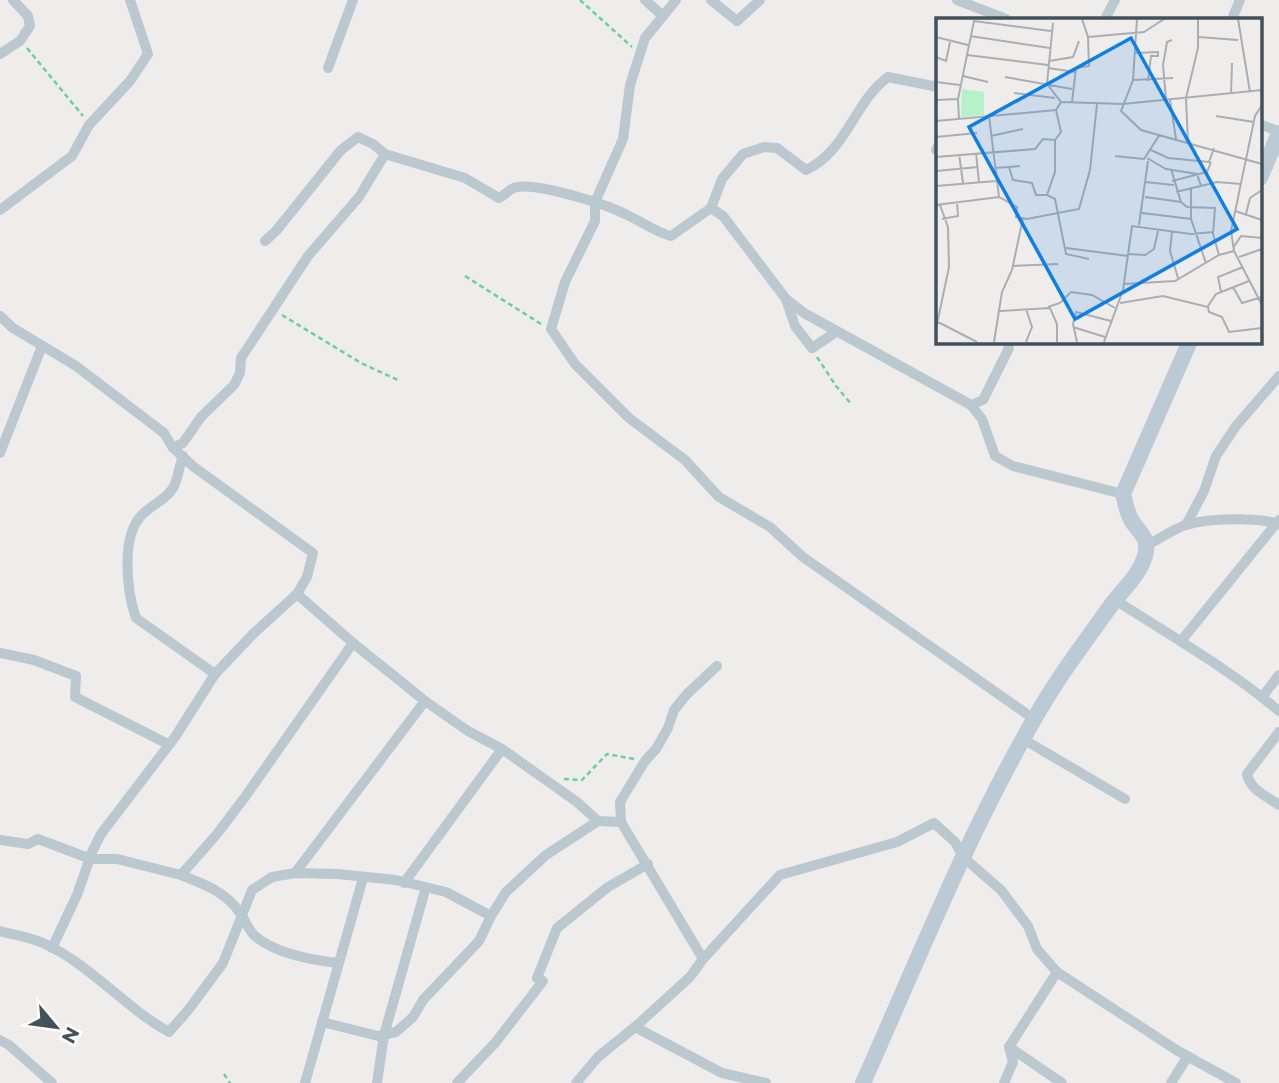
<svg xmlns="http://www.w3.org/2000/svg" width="1279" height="1083" font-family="Montserrat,sans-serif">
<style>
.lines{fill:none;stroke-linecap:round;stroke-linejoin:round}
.path{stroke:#6cd197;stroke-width:2.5;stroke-dasharray:5 3.5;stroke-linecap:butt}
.street{stroke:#bbc8d0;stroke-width:10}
.secondary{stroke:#bbcad5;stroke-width:16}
.inset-road{fill:none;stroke:#aaaeb2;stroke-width:2}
.view{fill:#0c7fe8;fill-opacity:0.15;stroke:#0c7fe8;stroke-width:3.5}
.inset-edge{fill:none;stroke:#43515b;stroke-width:3.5}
</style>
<rect width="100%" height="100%" fill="#efecec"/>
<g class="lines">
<!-- path -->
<g class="path">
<path d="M580,0l52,47"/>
<path d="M27,48l56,68"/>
<path d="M465,276l76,48"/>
<path d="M282,315l79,48 39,18"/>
<path d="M817,357l19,29 16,19"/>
<path d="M564,779l18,1 25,-26 27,5"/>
<path d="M224,1074l6,9"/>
</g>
<!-- street -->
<g class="street">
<path d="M645,0l18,16"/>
<path d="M676,0l-31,38 -15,47 -7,54 -28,63v19l-30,61 -14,47 24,35 54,54 56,42 34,37 51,30 33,30 231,162"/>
<path d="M711,0l26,21 23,-21"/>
<path d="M957,0l49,19"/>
<path d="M1105,19l10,-19"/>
<path d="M1232,19l8,-19"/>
<path d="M0,54l20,-13 10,-15 -2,-10 -15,-16"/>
<path d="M328,68l25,-68"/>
<path d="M1260,124l19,8"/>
<path d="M936,150l2,-4"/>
<path d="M711,208l11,-29 21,-25 21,-7 13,1 29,22c41,-19 48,-68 82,-93l50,10"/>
<path d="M0,210l72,-54 17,-31 41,-44 18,-27 -18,-54"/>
<path d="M265,241l11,-10 65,-81 17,-13 15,7 12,10 80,24 34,20c6,-3 11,-10 18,-11 22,-4 89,17 110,28 16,7 28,17 44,21l40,-28 12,8 63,83 18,14 167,92 11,14 13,37 18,10 110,28"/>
<path d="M786,299l9,27 17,22 24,-16"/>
<path d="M0,316l13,12 63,38 88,67 9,15 21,19 119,86 -6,24 -10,17 -43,39 -39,41 -40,63 -74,97 -9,18 -15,43 -25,53"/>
<path d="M971,405l12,-5 26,-52 -2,-7"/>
<path d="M173,448l10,-5 18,-26 33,-32 6,-12 1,-15 67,-102 51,-59 26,-43"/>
<path d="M0,453l42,-107"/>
<path d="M183,456c-4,10 -5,24 -10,32 -8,13 -24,18 -33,29 -19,22 -13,76 -4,101l79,56"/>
<path d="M1186,525l18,-34 12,-35 20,-30 43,-50"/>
<path d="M1147,545c13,-6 26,-16 39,-20 23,-7 71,-8 93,-1"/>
<path d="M297,594l56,49 72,58 43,30 34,18 75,53 21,19"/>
<path d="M1115,600c54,34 115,70 164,111"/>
<path d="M1181,641l98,-121"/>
<path d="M0,653l34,7 42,16 -1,21 93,47"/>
<path d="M1262,697l17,-22"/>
<path d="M1279,732l-32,42c3,16 20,22 32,31"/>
<path d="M1023,739l102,60"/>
<path d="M0,840l28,4 10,-5 53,20h26l64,16 36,-41 28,-37 108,-154"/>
<path d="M295,873l130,-172"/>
<path d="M181,875c23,9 45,17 59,38 5,7 9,18 15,23 21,18 57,24 83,27"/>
<path d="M404,883l98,-134"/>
<path d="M0,931c14,4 29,6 43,12 47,21 81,64 126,89l20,-23 34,-46 29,-73 20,-13 23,-4 43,1 58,6 50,12 45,24"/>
<path d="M703,959l-82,-137 -1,-20 25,-41 11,-12 12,-21 6,-18 13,-16 30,-28"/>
<path d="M322,1022l56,14 18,-4 17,-15 10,-17 56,-59 12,-25 15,-24 40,-37 52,-34 23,1"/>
<path d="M635,1027l87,46 44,10"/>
<path d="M0,1040l9,5 43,38"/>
<path d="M1009,1047l53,36"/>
<path d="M305,1083l58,-205"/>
<path d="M377,1083l7,-48 42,-148"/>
<path d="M457,1083l38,-40 48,-62 -6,-3 20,-50 51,-41 40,-23"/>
<path d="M576,1083l22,-26 37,-30 55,-50 13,-18 77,-84 117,-33 37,-19 21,19 8,15 38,33 27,36 9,23 20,23 121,79 58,32"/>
<path d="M1004,1083l9,-21 -4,-15 48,-75"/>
<path d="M1171,1083l17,-27"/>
</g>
<!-- secondary -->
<g class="secondary">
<path d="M1260,178l19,-45"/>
<path d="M863,1083c54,-121 103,-245 169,-360 23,-42 52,-80 80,-119 11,-15 27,-28 33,-48 6,-22 -10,-24 -16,-41 -3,-7 -4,-14 -6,-21l67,-153"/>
</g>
</g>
<!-- overview -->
<g transform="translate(936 18)">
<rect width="326" height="326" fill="#efecec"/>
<path d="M26,71l22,3v23l-23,2z" fill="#b6f1c8"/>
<path class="inset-road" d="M201,1l-4,61 -12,31 20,19 121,34M302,1l12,73M117,5l-6,61 14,18 62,2 139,-14M34,18l80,12M0,19l32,8M152,19l56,-5 20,-13M263,19l39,3M198,35l24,-1v4h-7l-3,25M31,37l81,10M0,39l10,4 4,-19M113,43l24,-4 6,-16M112,50l27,4M27,58l25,6M69,59l67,12M197,62l40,-2M0,64l24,3M78,75l41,5M295,76l1,-31M230,81l-3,-34 4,-23 5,-2M0,82l22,-1M234,82l6,39M136,84l4,-34 13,-2 -1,-29 -6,-18M326,87l-7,11 -24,115 3,20 28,54M120,92l5,22 -6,8v32l-8,23 8,4 11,55 23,5M53,98l10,81M280,98l38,6M23,101l-1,-20 16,-78 77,10M0,103l120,-11 5,-8M55,118l32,-7M0,119l41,-4M252,125l-2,-45 12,-50v-29M215,132l17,8 41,4 5,-14M40,135l3,29M23,136l4,29M179,138l29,3 16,-25M0,139l99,-8 8,-10 12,1M211,140l19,11 31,5 4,12M73,149l4,13 19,3 4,12h11M59,150l25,-2M235,151l10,33M0,153l42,-4M236,163l35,-9 4,-10M209,164l29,3M0,168l60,-5M240,174l41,-10 24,2M209,179l36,5 6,5 28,1 -2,26 6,21M0,187l63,-8 18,10 -1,10 11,2 52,-10 11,-39 7,-66M299,193l27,9M206,195l49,6 15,44M310,196l4,-16 12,-8M6,201l16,-3 -1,-14M255,201v-31M203,207l9,-64M236,214l-2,19 8,27M130,230l62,8M297,230l8,-12 21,2M192,236l17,1 9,-6 4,-18M303,239l23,-8M77,248l45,-2M187,266l52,-3 44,-26 15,-4M297,269l9,16 20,-6M285,274l-3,-15 25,-10M184,285l43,-7 45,11 1,5 13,5 7,15 33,-4M272,288l8,-12 33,-13M112,289l12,-4 11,-11 21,3 23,13M64,293l50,-3 7,16v18M0,303l41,21M137,309l32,10M0,311l13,-62 -1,-40 -8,-22M58,324l8,-50 10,-22 11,-52M90,324l6,-15 -6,-18M141,324l-4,-18 3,-12 35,9M168,324l19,-52 9,-64 59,8 22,-2"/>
<path class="view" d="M195,20l106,191 -162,90 -106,-192z"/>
<rect width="326" height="326" class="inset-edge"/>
</g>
<!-- north arrow -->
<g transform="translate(56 1027) rotate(119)" stroke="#ffffff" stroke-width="5" paint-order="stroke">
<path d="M0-5L12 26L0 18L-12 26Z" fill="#43515b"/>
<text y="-10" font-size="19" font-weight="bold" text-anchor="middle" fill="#43515b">N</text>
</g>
</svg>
